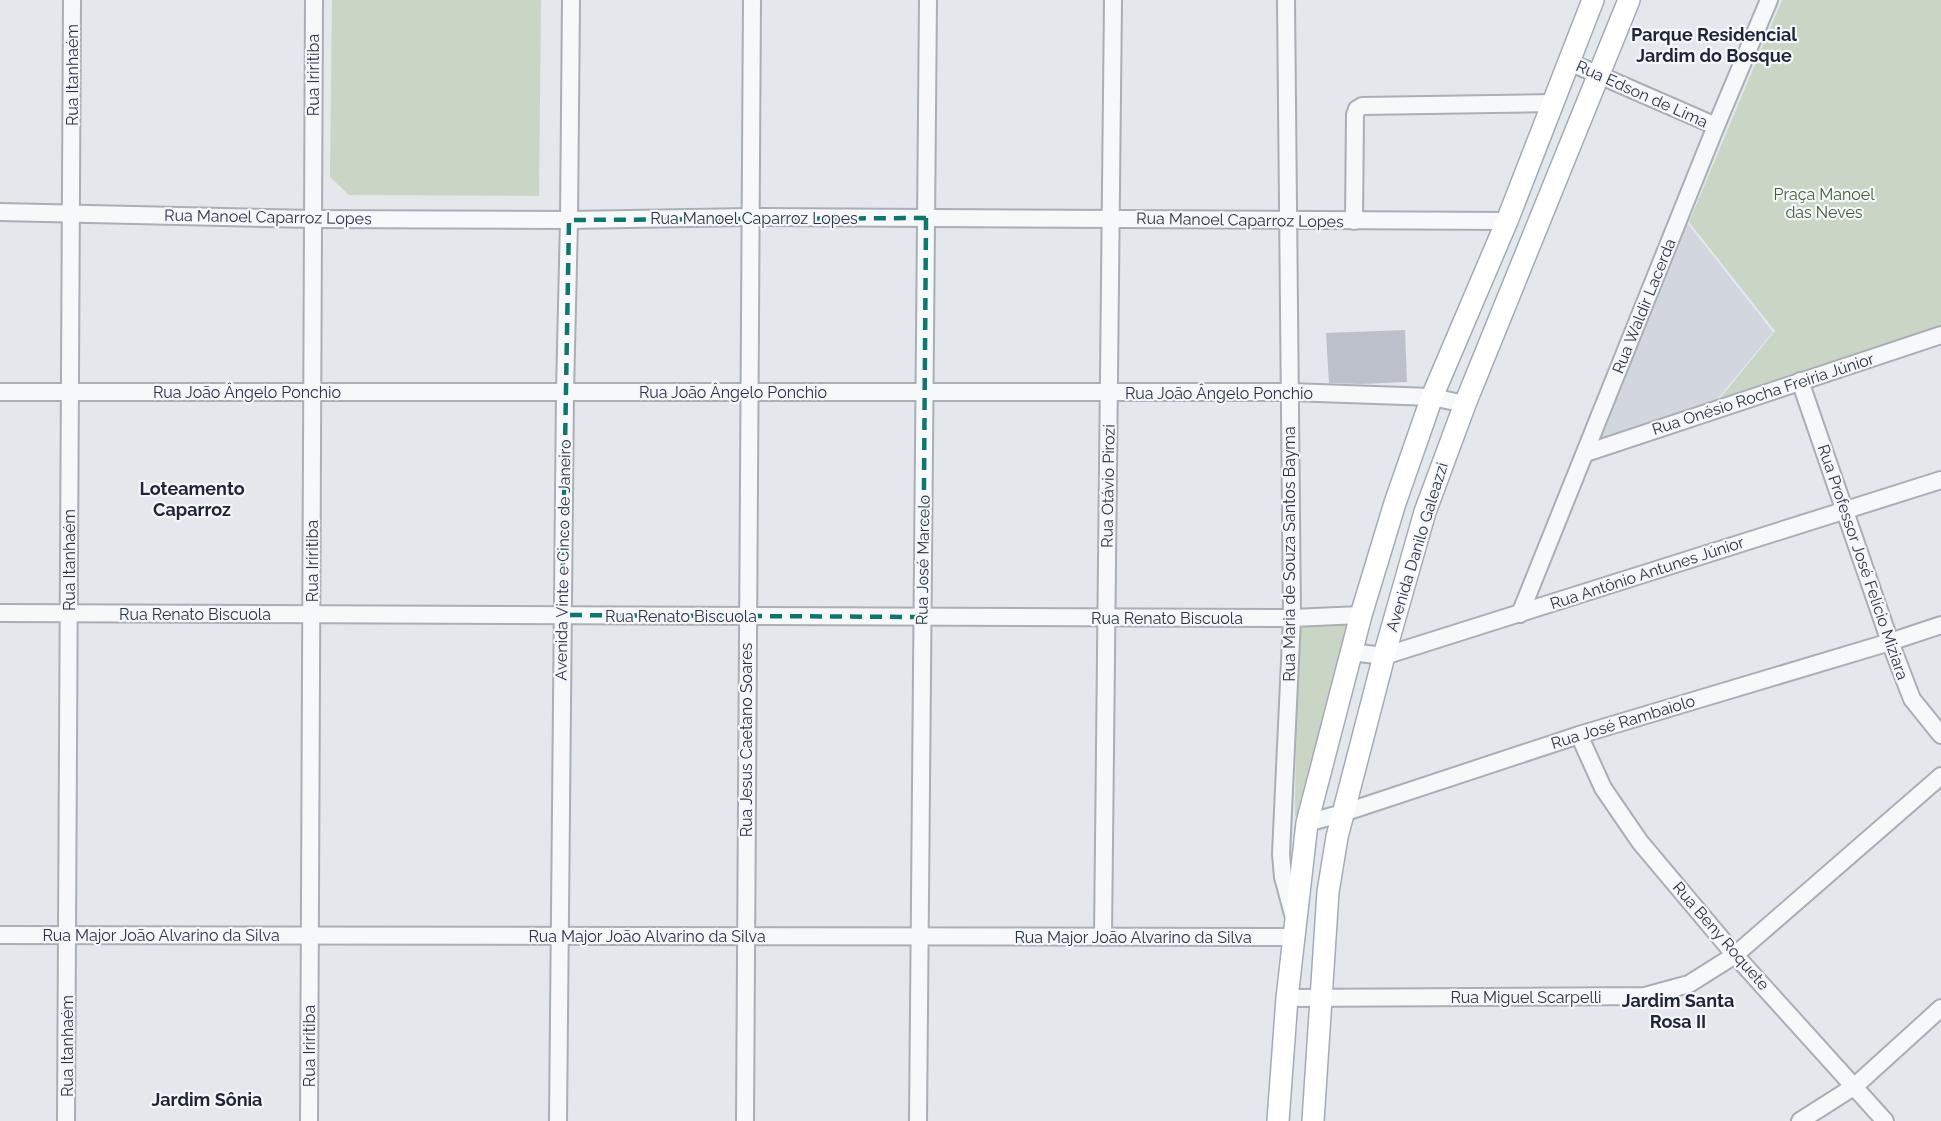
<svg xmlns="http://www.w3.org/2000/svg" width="1941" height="1121" font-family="Raleway,sans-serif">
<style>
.built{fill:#d2d6de}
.green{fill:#c9d6c5}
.building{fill:#bbc0ca}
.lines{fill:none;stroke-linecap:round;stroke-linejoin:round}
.minor-casing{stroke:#a9aeb7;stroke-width:20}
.major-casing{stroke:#a3abb8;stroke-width:24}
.minor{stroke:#f7f8fa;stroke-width:16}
.major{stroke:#fff;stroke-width:21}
.marked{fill:none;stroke:#0f766e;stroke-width:4.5;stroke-dasharray:12 8;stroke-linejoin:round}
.labels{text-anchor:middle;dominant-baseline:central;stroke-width:4.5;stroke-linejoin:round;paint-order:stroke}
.street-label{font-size:16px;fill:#2b3445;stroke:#f4f6f9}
.park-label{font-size:16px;fill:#3f6138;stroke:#f4f6f9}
.neighbourhood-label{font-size:18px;font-weight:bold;fill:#1d2536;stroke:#f4f6f9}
</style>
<rect width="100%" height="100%" fill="#e4e7ec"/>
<!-- built -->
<path class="built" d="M1688,224l85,108 -58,70 -116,37 82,-211z"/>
<!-- green -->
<g class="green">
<path d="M332,0h209l-2,196 -190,-1 -19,-18z"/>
<path d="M1782,0h159v328l-224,74 58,-71 -86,-109z"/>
<path d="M1343,621l5,10 -47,189 -6,-4 2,-186 13,-6z"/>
</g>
<!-- building -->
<path class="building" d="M1405,330l2,52 -46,2 -32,-1 -3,-50z"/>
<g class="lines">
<!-- minor casing -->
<g class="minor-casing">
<g id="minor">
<path d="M1286,0l6,618 -11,236 2,23 11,41"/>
<path d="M1569,62l147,64"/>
<path d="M0,212l313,7 256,1 181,-3 757,4"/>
<path d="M1354,221l1,-106 2,-6 5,-3 191,-3"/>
<path d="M1800,381l90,261 22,57 29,36"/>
<path d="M0,392h1290l142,5 33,7"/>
<path d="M1586,453l355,-118"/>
<path d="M0,613l1292,5 69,-3"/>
<path d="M1520,614l196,-488 53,-126"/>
<path d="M1351,652l33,4 557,-176"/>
<path d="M1579,735l24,53 37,54 95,113 150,166"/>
<path d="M1307,823l36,-10 236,-78 311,-93 51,-17"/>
<path d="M0,935l1295,2"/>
<path d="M1103,937l10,-937"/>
<path d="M1287,998l358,-2 44,-12 46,-29 206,-179"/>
<path d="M66,1121l6,-1121"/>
<path d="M309,1121l5,-1121"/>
<path d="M558,1121l7,-729 4,-172 2,-220"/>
<path d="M745,1121l7,-1121"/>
<path d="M918,1121l10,-1121"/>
<path d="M1800,1121l55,-35 86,-78"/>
</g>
</g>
<!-- major casing -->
<g class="major-casing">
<g id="major">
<path d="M1278,1121l9,-123 20,-175 54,-208 34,-112 37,-106 75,-176 86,-221"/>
<path d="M1313,1121l15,-229 9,-55 47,-181 41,-144 40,-108 164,-404"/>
</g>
</g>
<!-- minor -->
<use href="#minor" class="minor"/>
<!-- major -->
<use href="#major" class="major"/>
</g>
<!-- marked area -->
<path class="marked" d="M926,218l-3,399 -361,-2 7,-395z"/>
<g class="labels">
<!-- street labels -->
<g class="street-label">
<text transform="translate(72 75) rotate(-90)">Rua Itanhaém</text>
<text transform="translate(313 75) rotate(-90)">Rua Iriritiba</text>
<text transform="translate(1642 94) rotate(24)">Rua Edson de Lima</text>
<text transform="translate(268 217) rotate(1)">Rua Manoel Caparroz Lopes</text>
<text x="754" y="218">Rua Manoel Caparroz Lopes</text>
<text transform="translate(1240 220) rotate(1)">Rua Manoel Caparroz Lopes</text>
<text transform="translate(1644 306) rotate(-68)">Rua Waldir Lacerda</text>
<text x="247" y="392">Rua João Ângelo Ponchio</text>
<text x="733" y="392">Rua João Ângelo Ponchio</text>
<text x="1219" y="393">Rua João Ângelo Ponchio</text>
<text transform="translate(1763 394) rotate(-18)">Rua Onésio Rocha Freiria Júnior</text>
<text transform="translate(1108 486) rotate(-89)">Rua Otávio Pirozi</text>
<text transform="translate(1417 547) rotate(-73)">Avenida Danilo Galeazzi</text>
<text transform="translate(1289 554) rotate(-90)">Rua Maria de Souza Santos Bayma</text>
<text transform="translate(69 560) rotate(-90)">Rua Itanhaém</text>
<text transform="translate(563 560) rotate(-89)">Avenida Vinte e Cinco de Janeiro</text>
<text transform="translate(923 560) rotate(-89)">Rua José Marcelo</text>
<text transform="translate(312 561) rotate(-90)">Rua Iriritiba</text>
<text transform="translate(1863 562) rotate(71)">Rua Professor José Felício Miziara</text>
<text transform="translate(1647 573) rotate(-18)">Rua Antônio Antunes Júnior</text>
<text x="195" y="614">Rua Renato Biscuola</text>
<text x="681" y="616">Rua Renato Biscuola</text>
<text x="1167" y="618">Rua Renato Biscuola</text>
<text transform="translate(1623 722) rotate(-17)">Rua José Rambaiolo</text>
<text transform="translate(746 740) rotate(-90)">Rua Jesus Caetano Soares</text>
<text x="161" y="935">Rua Major João Alvarino da Silva</text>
<text x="647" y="936">Rua Major João Alvarino da Silva</text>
<text transform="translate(1721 936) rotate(49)">Rua Beny Roquete</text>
<text x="1133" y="937">Rua Major João Alvarino da Silva</text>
<text x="1526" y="997">Rua Miguel Scarpelli</text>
<text transform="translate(67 1046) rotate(-90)">Rua Itanhaém</text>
<text transform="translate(309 1046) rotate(-90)">Rua Iriritiba</text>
</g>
<!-- park labels -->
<g class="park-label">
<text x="1824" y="194">Praça Manoel<tspan x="1824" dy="18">das Neves</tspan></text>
</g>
<!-- neighbourhood labels -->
<g class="neighbourhood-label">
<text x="1714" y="34">Parque Residencial<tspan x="1714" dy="21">Jardim do Bosque</tspan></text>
<text x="192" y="488">Loteamento<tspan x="192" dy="21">Caparroz</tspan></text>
<text x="1678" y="1000">Jardim Santa<tspan x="1678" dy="21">Rosa II</tspan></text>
<text x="207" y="1099">Jardim Sônia</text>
</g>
</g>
</svg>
